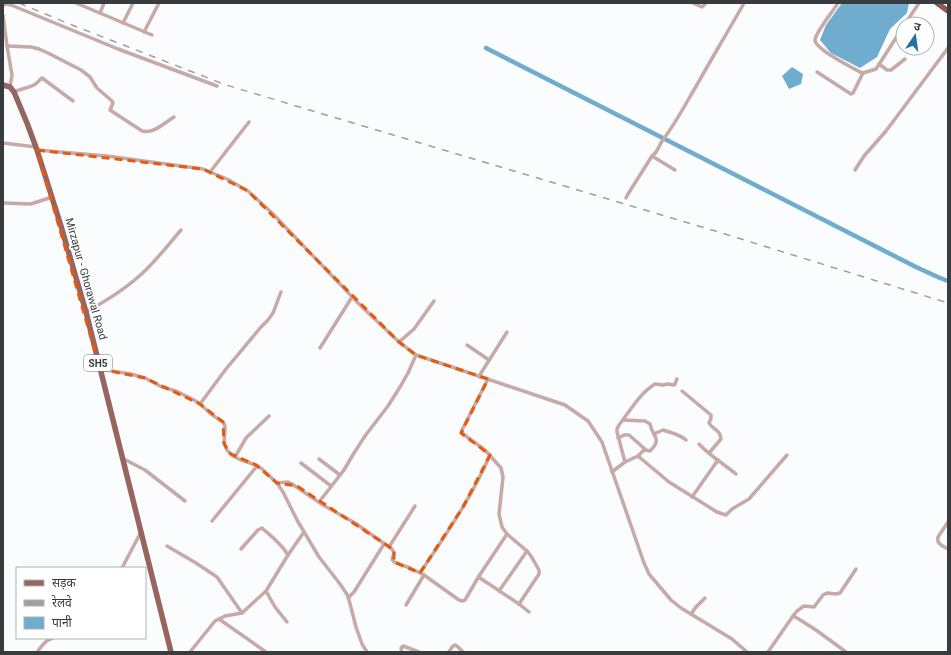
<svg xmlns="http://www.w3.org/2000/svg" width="951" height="655" font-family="Roboto,'Noto Sans Devanagari',sans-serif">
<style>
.water{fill:#70accd}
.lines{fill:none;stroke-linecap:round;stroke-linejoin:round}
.canal{stroke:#70accd;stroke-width:4.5}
.minor{stroke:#c7a9a6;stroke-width:3.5}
.primary{stroke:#97655f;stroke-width:5.5}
.trunk{stroke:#8e5852;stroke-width:5.5}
.rail{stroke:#9d9fa1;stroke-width:1.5;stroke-dasharray:7 7;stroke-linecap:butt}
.marked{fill:none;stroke:#e8590c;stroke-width:3;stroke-dasharray:8 5;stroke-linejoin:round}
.labels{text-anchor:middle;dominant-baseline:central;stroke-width:4;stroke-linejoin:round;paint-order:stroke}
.shield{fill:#fff;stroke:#747679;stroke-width:1}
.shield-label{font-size:10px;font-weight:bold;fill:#393c3f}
.street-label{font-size:11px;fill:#393c3f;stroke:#fff}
</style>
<rect width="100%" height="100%" fill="#fafcfd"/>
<!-- water -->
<g class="water">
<path d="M842,3h67l-2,10 -17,16 -13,28 -17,11 -29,-15 -11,-13 6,-15z"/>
<path d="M792,67l11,7 -2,10 -12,5 -7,-13z"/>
</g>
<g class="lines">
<!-- canal -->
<path class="canal" d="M486,48l430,219 24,11 8,3"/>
<!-- minor -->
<g class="minor">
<path d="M76,3l76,32"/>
<path d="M693,3l9,4 4,-4"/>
<path d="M838,3c-4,7 -23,30 -23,37 0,9 36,27 45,32l3,1 13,-4 27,-42"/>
<path d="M3,6l2,-2 6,1 107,44 99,37"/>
<path d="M100,13l4,-10"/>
<path d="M3,15l4,31 5,29 -2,12"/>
<path d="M123,23l10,-20"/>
<path d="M905,24l14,-21"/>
<path d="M144,32l15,-29"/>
<path d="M7,46l24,1 8,2 11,5 31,16 9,7 7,11 15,13 1,2 -3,7 32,21c12,3 22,-8 32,-14"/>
<path d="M879,64l8,6h4l14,-11"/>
<path d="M817,72l34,22 2,-1 10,-20"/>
<path d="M14,92c6,-3 14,-4 20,-7 4,-2 5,-5 8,-7l31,23"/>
<path d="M3,143l33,4"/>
<path d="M37,150l70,6 96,13 24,10 21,12 23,21 89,93 39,37 17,13 149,50 23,16 14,21 42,121 5,11 22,26 10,8 51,31 15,13"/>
<path d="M652,156l23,14"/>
<path d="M855,170l9,-14 22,-25 62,-83"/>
<path d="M210,172l39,-50"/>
<path d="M626,198l2,-4 24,-38c5,-3 7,-10 10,-15 14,-18 24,-38 36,-58 15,-27 31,-53 46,-80"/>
<path d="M3,203l28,1 21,-7"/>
<path d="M86,312c18,-10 35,-20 51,-34 17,-14 30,-32 44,-48"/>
<path d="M399,342l15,-13 20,-28"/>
<path d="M467,345l22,15"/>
<path d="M320,348l32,-51"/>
<path d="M100,369l31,5 14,4 17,9 14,4 18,9 6,4 11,10 12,8 2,4v4l-1,13 3,7 6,6 8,4 15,5 6,4 15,14 6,9 14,28 22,37 21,27 8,12 8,31 6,17 5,8"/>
<path d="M479,377l2,-4 26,-41"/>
<path d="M488,379l-26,51 1,4 22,16 16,18 2,9 -4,37 3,13 5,7 20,17 4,5 8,14v4l-20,30"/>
<path d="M682,391l29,24v3l-2,5c4,7 11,6 12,16l-12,14"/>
<path d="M200,404l26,-35 35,-42 7,-7 5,-7 8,-21"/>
<path d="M623,420l22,1 5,3c2,12 13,15 0,27l-6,-1 -6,6"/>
<path d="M654,434l9,-4c9,3 16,4 23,10"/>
<path d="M618,438l6,-3h5l17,15"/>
<path d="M699,444c11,12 25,20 37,30"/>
<path d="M235,457l11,-19 23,-22"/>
<path d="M122,458l23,12 40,31"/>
<path d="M319,459l21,16"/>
<path d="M625,462l-8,-30v-3l2,-4c11,-14 20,-31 36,-41l8,1 5,-1 6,1 1,-1 2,-5"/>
<path d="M301,463l30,23"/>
<path d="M612,472l13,-10 13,-6 31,26 48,30 9,3 6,-6 17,-10 38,-44"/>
<path d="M277,483l11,-1 4,2 31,21 32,18 37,26 2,4 -2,6 2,3 16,6 14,7 35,25 4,1 2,-1 14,-24"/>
<path d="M692,497l26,-37"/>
<path d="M319,502l25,-32 10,-17 11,-17 23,-30 12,-19 8,-14 8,-18"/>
<path d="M212,521l45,-55"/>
<path d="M948,522l-10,15c-2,7 5,9 10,12"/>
<path d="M507,534l-28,42 1,2 39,26 10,8"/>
<path d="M167,546l29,17 21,14 25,36"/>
<path d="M389,547l26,-41"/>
<path d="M241,549l17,-19 4,-2c9,8 20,16 26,27"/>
<path d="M122,568l19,-36"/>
<path d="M420,573c25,-37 52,-76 70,-118"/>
<path d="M266,591l9,16 12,15"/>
<path d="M499,591l28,-40"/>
<path d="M348,598l6,-6 30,-48"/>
<path d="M406,605l18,-30"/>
<path d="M691,614l5,-7 9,-9"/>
<path d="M793,616l4,-5 7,-5 10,1 9,-12 4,-2 9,1 4,-1 16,-24"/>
<path d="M219,619l47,33"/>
<path d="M37,652c5,-6 8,-12 16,-14"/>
<path d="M190,652l25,-31 10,-5 17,-3 24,-22 22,-36 16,-23"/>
<path d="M402,652l-1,-4 2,-2 16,6"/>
<path d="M449,652l3,-5 3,-2 2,1 6,6"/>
<path d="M768,652l25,-36 4,2 19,12 30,22"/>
</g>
<!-- primary -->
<path class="primary" d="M3,85l7,2 4,5 13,31 10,27 24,76 25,86 85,340"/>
<!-- trunk -->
<path class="trunk" d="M937,3l11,8"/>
<!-- rail -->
<path class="rail" d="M19,3l48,20 159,62 499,149 223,69"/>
</g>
<!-- marked area -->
<path class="marked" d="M37,150l166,19 45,22 151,151 17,13 72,24 -27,54 29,22 -27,52 -43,66 -26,-11v-12l-97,-64 -20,-3 -21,-18 -27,-12 -5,-10 -1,-21 -23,-18 -55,-26 -45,-9z"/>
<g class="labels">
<!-- shield labels -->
<rect class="shield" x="84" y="355" width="28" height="16" rx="3"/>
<g class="shield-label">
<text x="98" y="363">SH5</text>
</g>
<!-- street labels -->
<g class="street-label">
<text transform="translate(86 279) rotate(74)">Mirzapur - Ghorawal Road</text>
</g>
</g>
<!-- border -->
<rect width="951" height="655" fill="none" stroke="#393c3f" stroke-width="8"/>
<!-- legend -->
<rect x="16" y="567" width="130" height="72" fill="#ffffff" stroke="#b0b1b2"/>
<rect x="24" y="580" width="20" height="6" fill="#97655f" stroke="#b0b1b2"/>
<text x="52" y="587" font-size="12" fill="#393c3f">सड़क</text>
<rect x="24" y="600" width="20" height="6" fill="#9d9fa1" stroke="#b0b1b2"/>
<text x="52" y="607" font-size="12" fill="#393c3f">रेलवे</text>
<rect x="24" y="617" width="20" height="12" fill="#70accd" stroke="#b0b1b2"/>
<text x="52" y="627" font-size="12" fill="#393c3f">पानी</text>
<!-- north arrow -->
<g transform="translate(915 36) rotate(13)"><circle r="19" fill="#ffffff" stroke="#b0b1b2"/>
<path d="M0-3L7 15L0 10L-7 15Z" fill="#2470a2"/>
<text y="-6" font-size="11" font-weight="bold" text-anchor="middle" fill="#393c3f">उ</text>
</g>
</svg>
